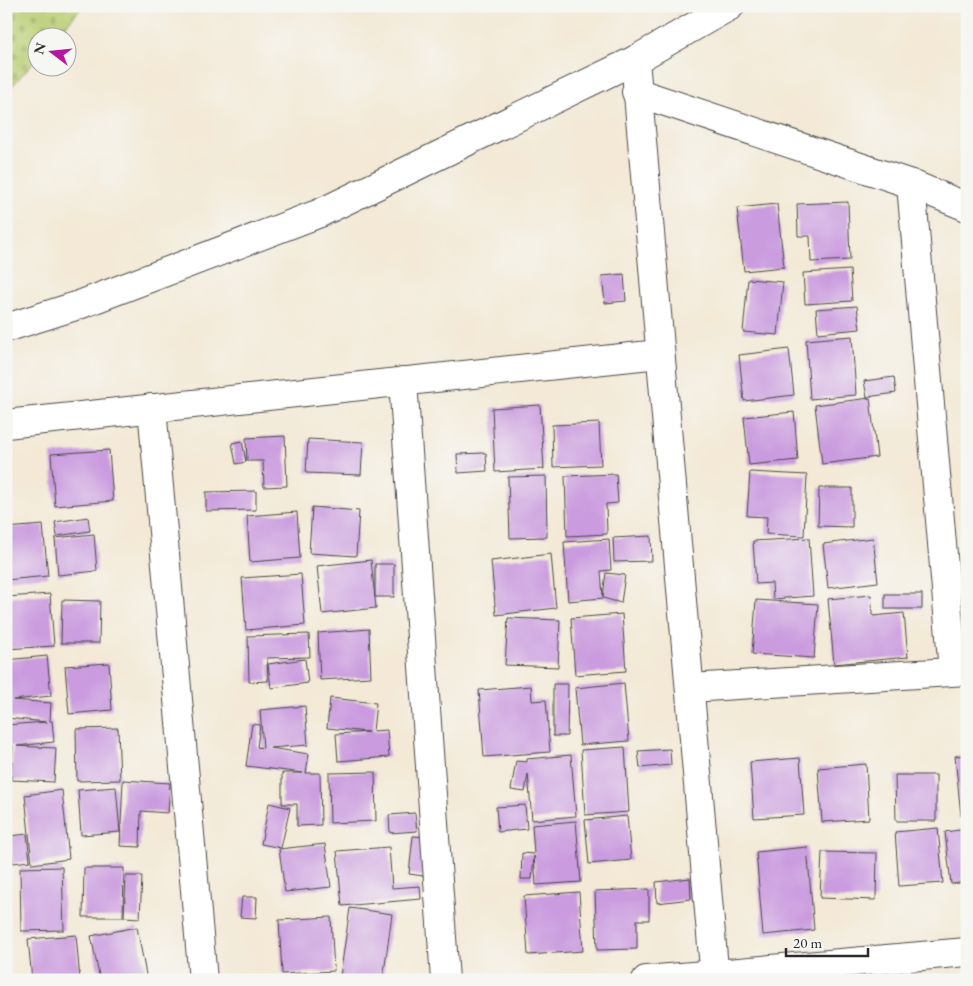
<svg xmlns="http://www.w3.org/2000/svg" width="973" height="986" font-family="'EB Garamond',serif">
<style>
.cemetery{fill:url(#cemetery-stones);stroke:#727c4e}
.building{fill:#ca9cdf}
.lines{fill:none;stroke-linecap:round;stroke-linejoin:round}
.minor-casing{stroke:#494845;stroke-width:30}
.minor{stroke:#fff;stroke-width:28}
</style>
<defs>
<pattern id="cemetery-stones" width="16" height="16" patternUnits="userSpaceOnUse" patternTransform="scale(1.25)"><rect width="16" height="16" fill="#b9ce72"/><path d="M2 7V4a2 2 0 0 1 4 0v3zM10 15v-3a2 2 0 0 1 4 0v3z" fill="#9fb163"/></pattern>
</defs>
<rect width="100%" height="100%" fill="#f6f6f2"/>
<filter id="ink" filterUnits="userSpaceOnUse"><feTurbulence type="fractalNoise" baseFrequency=".02" numOctaves="2"/><feDisplacementMap in="SourceGraphic" scale="10" xChannelSelector="R" yChannelSelector="G"/><feConvolveMatrix kernelMatrix="1 2 1 2 8 2 1 2 1" color-interpolation-filters="sRGB"/></filter>
<filter id="wash" filterUnits="userSpaceOnUse"><feTurbulence type="fractalNoise" baseFrequency=".0096" numOctaves="4" result="noise"/><feDisplacementMap in="SourceGraphic" scale="20" xChannelSelector="R" yChannelSelector="G"/><feGaussianBlur stdDeviation="1.12" result="paint"/><feColorMatrix in="noise" values="0 0 0 0 0 0 0 0 0 0 0 0 0 0 0 0 0 1.4 0 .05"/><feComposite in="paint" operator="in"/></filter>
<g filter="url(#wash)">
<rect width="100%" height="100%" fill="#f3e9d6"/>
<!-- cemetery -->
<path class="cemetery" d="M6,6h77l-27,31 -18,1 -1,20 -31,35z"/>
<g id="blocks">
<!-- building -->
<g class="building">
<path d="M848,202l2,58 -39,2 -1,-26h-12l-1,-32z"/>
<path d="M777,204l7,63 -40,4 -7,-63z"/>
<path d="M850,270l2,31 -47,3 -2,-31z"/>
<path d="M624,274l2,27 -21,2 -3,-27z"/>
<path d="M748,279l35,3 -5,53 -35,-3z"/>
<path d="M857,306l3,23 -42,4 -2,-24z"/>
<path d="M852,336l4,59 -46,4 -4,-59z"/>
<path d="M789,349l5,46 -50,6 -5,-46z"/>
<path d="M894,377l2,16 -29,4 -3,-16z"/>
<path d="M870,398l7,59 -55,7 -7,-59z"/>
<path d="M540,405l4,64 -49,3 -3,-64z"/>
<path d="M794,412l4,48 -49,5 -5,-48z"/>
<path d="M599,423l2,42 -48,2 -1,-42z"/>
<path d="M285,436l2,50 -23,1 -1,-26h-16l-1,-23z"/>
<path d="M308,439l55,3 -2,33 -55,-2z"/>
<path d="M242,441l4,21 -10,2 -4,-21z"/>
<path d="M109,450l4,51 -58,5 -4,-52z"/>
<path d="M486,453l1,18 -29,2 -1,-19z"/>
<path d="M750,472l57,3 -3,61 -38,-2 1,-17 -20,-1z"/>
<path d="M616,474l2,29 -12,1 1,30 -40,2 -2,-60z"/>
<path d="M546,476l1,61 -37,1 -2,-61z"/>
<path d="M819,488h33v39l-34,-1z"/>
<path d="M256,491v19l-50,1v-19z"/>
<path d="M312,507l47,4 -3,45 -47,-3z"/>
<path d="M297,512l3,46 -50,4 -3,-46z"/>
<path d="M88,517l2,14 -33,5 -2,-14z"/>
<path d="M43,525l5,51 -42,4v-52z"/>
<path d="M94,534l3,37 -39,4 -3,-37z"/>
<path d="M651,536l1,25 -38,1 -1,-24z"/>
<path d="M809,538l4,58 -40,3 -1,-16 -16,1 -3,-43z"/>
<path d="M873,538l5,44 -50,6 -5,-44z"/>
<path d="M609,539l2,31 -10,1 2,26 3,-24 19,2 -4,28 -18,-5 -35,3 -4,-59z"/>
<path d="M551,554l5,54 -60,7 -5,-54z"/>
<path d="M371,560l5,48 -54,6 -5,-48z"/>
<rect x="375" y="564" width="19" height="33"/>
<path d="M301,574l4,51 -59,5 -4,-52z"/>
<path d="M50,594l4,52 -48,3v-52z"/>
<rect x="885" y="594" width="37" height="15"/>
<path d="M871,595l2,21 31,-3 4,44 -74,7 -6,-65z"/>
<path d="M62,600l38,1 -1,42h-38z"/>
<path d="M756,600l62,4 -4,54 -62,-4z"/>
<path d="M622,614l4,57 -51,4 -4,-57z"/>
<path d="M508,618l52,2 -2,47 -53,-2z"/>
<path d="M369,629l2,48 -51,3 -2,-47z"/>
<path d="M309,634l1,23 -43,1 1,23 -19,1 -1,-46z"/>
<path d="M47,656l4,40 -38,4 38,3 -1,18h2l2,21 -37,4 39,2 -2,34 -43,-2 2,-34 -7,1v-22l41,-3 -41,-4v-19l3,1 -3,-40z"/>
<path d="M305,659l3,24 -37,5 -3,-24z"/>
<path d="M109,663l3,47 -43,4 -4,-48z"/>
<path d="M624,683l5,58 -49,4 -5,-57z"/>
<path d="M553,684h15l-1,52h-14z"/>
<path d="M531,686l1,15 14,-1 4,52 -66,5 -5,-67z"/>
<path d="M330,698l46,5 -3,28 14,-1 2,27 -51,4 -2,-27 32,-2 -41,-4z"/>
<path d="M305,706l3,39 -38,3 39,6 -3,19h14l1,52 -24,1v-22h-15v-31h21l-57,-7 6,-42 8,1 -3,22 6,1 -3,-38z"/>
<path d="M118,728l2,52 -43,1 -1,-52z"/>
<path d="M625,747l4,65 -44,3 -4,-65z"/>
<path d="M670,749l1,16 -31,3 -2,-17z"/>
<path d="M571,755l5,61 -44,4 -4,-46 -3,18 -14,-2 5,-29 11,1v-3z"/>
<path d="M967,755v60l-6,1 -6,-60z"/>
<path d="M800,758l4,57 -50,3 -4,-56z"/>
<path d="M866,764l3,55 -47,3 -4,-54z"/>
<path d="M375,772l1,49 -46,2 -1,-50z"/>
<path d="M895,775h41v46h-40z"/>
<path d="M123,780l47,3 -2,30 -27,-2 -1,36 -20,-1z"/>
<path d="M116,787l4,45 -39,3 -3,-45z"/>
<path d="M62,790l7,69 -37,5 -7,-69z"/>
<path d="M269,803l21,5 -9,40 -20,-4z"/>
<path d="M525,805l2,24 -29,3 -2,-25z"/>
<path d="M415,813l2,18 -27,2 -1,-18z"/>
<path d="M627,816l4,44 -42,4 -4,-44z"/>
<path d="M576,821l5,61 -45,3 -2,-29 -2,23h-11l1,-26 12,1 -2,-29z"/>
<path d="M938,828l5,55 -44,3 -4,-54z"/>
<path d="M967,829v53l-16,2 -6,-52z"/>
<path d="M27,834l3,27 -17,2 -3,-27z"/>
<path d="M413,836l15,1 -4,39 -15,-2z"/>
<path d="M325,844l6,43 -46,5 -6,-43z"/>
<path d="M389,847l3,41 28,-2 1,13 -79,7 -5,-55z"/>
<path d="M807,847l7,83 -51,5 -7,-83z"/>
<path d="M822,852l55,1 -1,47 -56,-2z"/>
<path d="M62,867l2,63 -43,1 -1,-63z"/>
<path d="M84,868h40l-1,49h-40z"/>
<path d="M126,876h16l-2,42 -16,-1z"/>
<path d="M690,878l1,21 -34,4 -1,-21z"/>
<path d="M649,889v31h-12v29l-40,1 -2,-59z"/>
<path d="M579,892l4,59 -55,4 -4,-59z"/>
<path d="M242,897h15l-1,21 -16,-1z"/>
<path d="M350,908l42,6 -9,66 -43,-3z"/>
<path d="M331,917l3,54 -52,3 -3,-54z"/>
<path d="M137,927l10,53h-47l-9,-44z"/>
<path d="M76,935l4,45h-48l-4,-41z"/>
</g>
</g>
</g>
<g filter="url(#ink)">
<use href="#blocks" fill-opacity="0" stroke="#494845" stroke-width="1"/>
<g class="lines">
<!-- minor casing -->
<g class="minor-casing">
<g id="minor">
<path d="M635,60l80,920"/>
<path d="M636,92l275,92 56,23"/>
<path d="M911,184l42,487"/>
<path d="M6,328l73,-23 241,-92 315,-153 95,-54"/>
<path d="M403,381l42,599"/>
<path d="M152,408l51,572"/>
<path d="M6,424l653,-70"/>
<path d="M690,688l277,-17"/>
<path d="M646,980l321,-28"/>
</g>
</g>
<!-- minor -->
<use href="#minor" class="minor"/>
</g>
</g>
<!-- margin -->
<rect width="973" height="986" fill="none" stroke="#f6f6f2" stroke-width="25"/>
<!-- north arrow -->
<g transform="translate(52 52) rotate(286)"><circle r="24" fill="#f6f6f2" stroke="#a5a5a2"/>
<path d="M0-4L9 19L0 12L-9 19Z" fill="#b5179e"/>
<text y="-8" font-size="14" font-weight="bold" text-anchor="middle" fill="#2b2b2b">N</text>
</g>
<!-- scale -->
<path d="M786 948v8h82v-8" fill="none" stroke="#2b2b2b" stroke-width="2.5"/>
<text x="793" y="948" font-size="15" fill="#2b2b2b" stroke="#f6f6f2" stroke-width="4" paint-order="stroke">20 m</text>
</svg>
